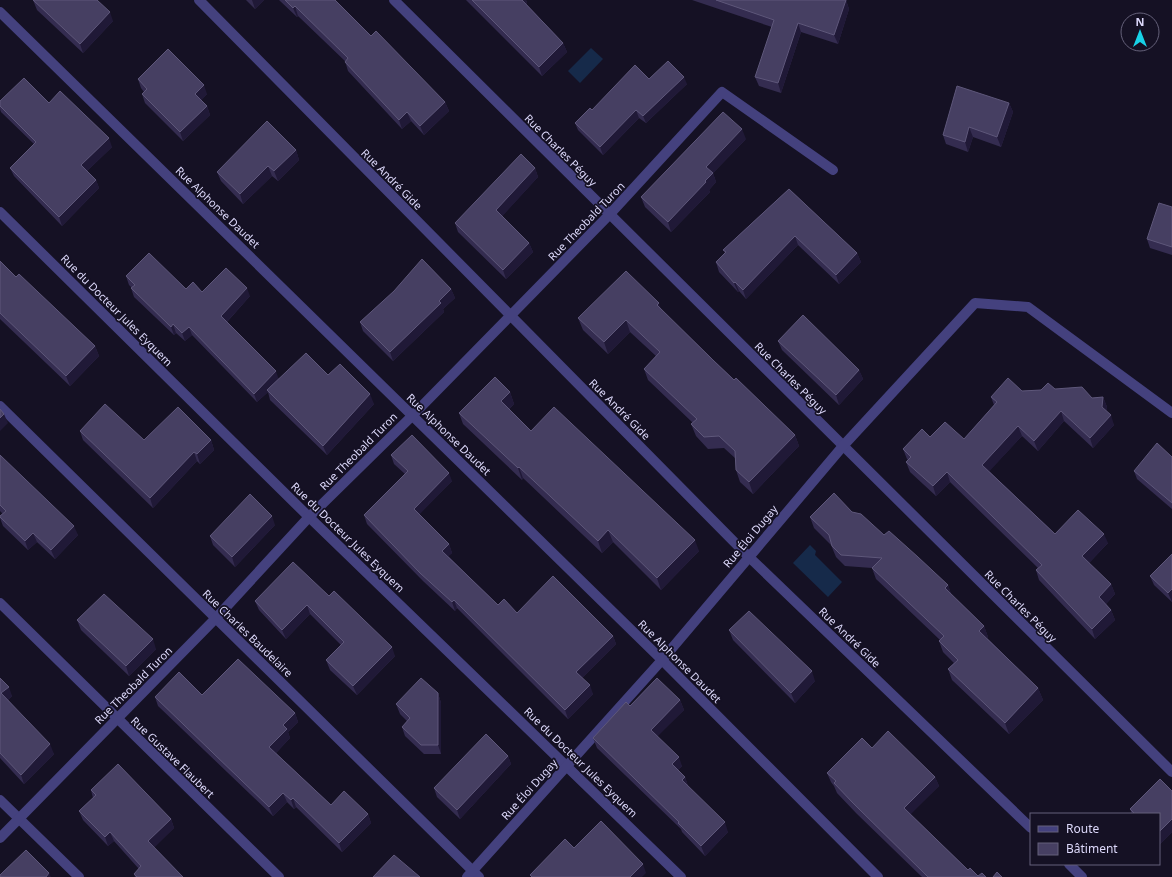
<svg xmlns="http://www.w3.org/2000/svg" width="1172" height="877" font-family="'Noto Sans',sans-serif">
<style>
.water{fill:#162a4a}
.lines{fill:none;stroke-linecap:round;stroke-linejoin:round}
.minor{stroke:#44417e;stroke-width:10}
.wall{fill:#342c50}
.shaded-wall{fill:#201937}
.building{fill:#463f62;stroke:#5e577a}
.labels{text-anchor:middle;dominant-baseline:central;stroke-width:3.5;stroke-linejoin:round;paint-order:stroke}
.street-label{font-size:11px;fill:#ddd9fb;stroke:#151124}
</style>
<rect width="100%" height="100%" fill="#151124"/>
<!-- water -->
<g class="water">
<path d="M591,48l12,11 -23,24 -12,-12z"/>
<path d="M810,545l6,6 -1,4 27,27 -14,15 -35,-34z"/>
</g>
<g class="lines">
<!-- minor -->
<g class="minor">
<path d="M199,0l550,557 282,271"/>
<path d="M394,0l778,772"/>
<path d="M0,12l662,648 216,217"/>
<path d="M0,212l309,305 372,360"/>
<path d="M0,406l479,471"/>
<path d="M0,603l279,274"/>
<path d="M0,800l79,77"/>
<path d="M0,838l216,-220 93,-101 104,-102 196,-200 113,-123 111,78"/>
<path d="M1069,864l13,13"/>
<path d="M467,877l195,-217 181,-214 132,-143 53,4 144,106"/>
</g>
</g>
<!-- wall -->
<g class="wall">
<path d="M33,0l80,21 -30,32 -46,-43z"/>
<path d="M246,0h18l-9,9z"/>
<path d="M279,0h56l36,36 74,66 4,9 -25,24 -13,-14 -9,8 -54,-58 -3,-10 -47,-45 -1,1z"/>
<path d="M466,0h60l1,3 -1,1 37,39 4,9 -25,24z"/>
<path d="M692,0h154l3,9 -11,35 -37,-12 -20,61 -22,-7 -4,-9 17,-50z"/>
<path d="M138,79l69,15 -6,6 6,6 3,9 -27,26 -38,-38 -3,-9 2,-2 -3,-4z"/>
<path d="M649,79l38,5 -41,39 -7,-5 -36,37 -25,-25 -3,-7z"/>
<path d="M0,101l49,2 63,44 -25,24 9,9 3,8 -37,38 -48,-50 -4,-8 24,-24 -33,-32 -1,-3z"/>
<path d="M1009,103l4,9 -12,35 -28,-10 -5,15 -22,-8 -3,-9z"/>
<path d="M746,139l-33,34 3,9 -7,8 1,2 -39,40 -26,-25 -4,-10z"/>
<path d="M296,150l3,10 -21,21 -6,-5 -29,28 -22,-23 -4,-9z"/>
<path d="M535,168l3,9 -36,39 27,27 4,9 -27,27 -48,-47 -3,-9z"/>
<path d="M789,189l68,64 4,9 -22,22 -41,-39 -52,54 -7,-8 -1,1 -19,-20 -3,-10 9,-9 -2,-3z"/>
<path d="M1172,207v48l-22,-7 -3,-9z"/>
<path d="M0,261l16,16 79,69 4,10 -29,30 -70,-67z"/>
<path d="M126,276l76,16 48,4 -23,26 52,57 49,-4 46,29 -47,51 -57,-55 -2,-8 -11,10 -65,-67 -7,6 -9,-8 -2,2 -40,-38 -3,-9h1l-3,-3z"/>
<path d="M451,289l4,9 -12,11 1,3 -51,49 -30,-30 -3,-9z"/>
<path d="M661,310l73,70 61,55 4,11 -46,48 -13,-12 -4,-12v-11l-12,-11 -16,1 -12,-13 -5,-12 2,-1 -45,-43 -4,-11 12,-13 -26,-24 -22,22 -25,-24 -5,-12z"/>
<path d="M778,341l81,29 4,9 -24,26 -57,-55z"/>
<path d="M1055,389l37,9 11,-1 4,10 -1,4 8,14 -21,23 -29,-27 -26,30 -16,-15 -33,35 66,63 53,9 -19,20 22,21 4,10 -9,10 5,6 4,10 -20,19 -56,-59 -3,-10 2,-2 -88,-86 -14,14 -26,-24 -4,-10 2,-2 -1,-1 -4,-10 27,-12 34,2 30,-34 -3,-8 31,-6z"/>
<path d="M510,392l4,12 -5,5 22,22 168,120 -38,39 -48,-48 -11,11 -79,-75 -1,2 -59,-56 -4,-11z"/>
<path d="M80,431l64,9h67l3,10 -14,14 -3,-3 -44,47 -70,-68z"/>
<path d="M0,455l78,80 -23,24 -18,-17 -9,8 -25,-24 -3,-8v-2l3,-2 -3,-3z"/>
<path d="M391,455l61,26 -33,33 30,30 3,9 -4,3 50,49 19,8 96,23 3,8 -34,34 11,16 -25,25 -111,-111 -2,3 -32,-30 -56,-57 -3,-9 41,-41 -11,-10z"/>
<path d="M1172,457v52l-35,-30 -3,-8z"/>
<path d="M852,512l96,73 3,9 33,32 4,11 -1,1 51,50 5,12 -34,34 -57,-54 -4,-11 6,-6 -11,-11 -4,-11 1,-1 -64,-61 -4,-11 -27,-2 -9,-9 -5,-12 -17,-17 -4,-11z"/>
<path d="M275,525l-40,42 -22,-22 -3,-9z"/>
<path d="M1172,554v48l-18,-17 -4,-9z"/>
<path d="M329,596l66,60 -38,39 -27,-25 -4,-10 15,-15 -31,-31 -24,25 -27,-29 -4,-9z"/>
<path d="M77,620l79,29 -27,27 -48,-46z"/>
<path d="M729,630l86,51 -20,22 -62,-63z"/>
<path d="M0,678l12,18 -4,4 46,54 -30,30 -24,-26z"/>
<path d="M438,693l3,10v51h-17l-19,-18 -3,-9 5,-6 -7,-7 -4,-10z"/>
<path d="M202,695l93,18 3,9 -10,10 2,6 -14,15 55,52 37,9 3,9 -29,29 -46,-45 -2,2 -7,-7 -14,14 -115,-110 -3,-9z"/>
<path d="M680,700l4,10 -27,26 25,30 -4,4 7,7 3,9 40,46 -23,24 -23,-24 -1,-3 -84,-81 -4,-10 37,-32z"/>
<path d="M872,748l63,29 4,9 -29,28 58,56 10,6 8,1h-64l-66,-64 -19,-20 -3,-7 -3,-4 -4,-9z"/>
<path d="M508,756l3,8 -51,55 -23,-22 -3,-9z"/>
<path d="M91,790l80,29 3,9 -20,19 29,30h-48l-1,-3 5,-5 -25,-28 -6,5 -25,-26 -4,-9 14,-13z"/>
<path d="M1172,791v41l-12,12h-1v-30h-27l-2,-5z"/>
</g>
<!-- shaded-wall -->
<g class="shaded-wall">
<path d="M252,0h12l-9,9z"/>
<path d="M521,0h5l1,3 -4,4z"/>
<path d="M846,0l3,9 -11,35 -4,-9z"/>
<path d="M295,6l3,10 -1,1 -4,-9z"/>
<path d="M110,12l3,9 -30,32 -3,-9z"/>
<path d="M798,23l3,9 -20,61 -3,-10z"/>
<path d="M563,43l4,9 -25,24 -3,-9z"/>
<path d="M684,77l3,7 -41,39 -3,-7z"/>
<path d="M204,85l3,9 -8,9 -4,-9z"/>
<path d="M445,102l4,9 -25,24 -4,-9z"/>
<path d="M1009,103l4,9 -12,35 -4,-10z"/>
<path d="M207,106l3,9 -27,26 -3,-9z"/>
<path d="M636,110l3,8 -36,37 -3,-8z"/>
<path d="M407,112l4,9 -9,8 -3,-9z"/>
<path d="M969,127l4,10 -5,15 -3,-10z"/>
<path d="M742,129l4,10 -33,34 3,9 -7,8 1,2 -39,40 -3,-10 37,-41 1,-14z"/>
<path d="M109,138l3,9 -28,27 -3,-9z"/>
<path d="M296,150l3,10 -21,21 -4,-10z"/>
<path d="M268,166l4,10 -29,28 -3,-10z"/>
<path d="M535,168l3,9 -39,43 -3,-10z"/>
<path d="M96,180l3,8 -37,38 -3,-9z"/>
<path d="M795,236l3,9 -52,54 -3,-9z"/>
<path d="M529,243l4,9 -27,27 -3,-9z"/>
<path d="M857,253l4,9 -22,22 -3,-9z"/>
<path d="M735,282l4,9 -1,1 -4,-9z"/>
<path d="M247,288l3,8 -26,29 -3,-9z"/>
<path d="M451,289l4,9 -12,11 1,3 -51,49 -3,-9 49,-51z"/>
<path d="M659,303l4,12 -6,-10z"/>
<path d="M626,320l4,12 -22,22 -4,-12z"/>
<path d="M173,324l3,9 -2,2 -3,-8z"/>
<path d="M189,327l3,8 -7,6 -3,-8z"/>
<path d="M95,346l4,10 -29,30 -4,-10z"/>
<path d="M859,370l4,9 -24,26 -3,-10z"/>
<path d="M276,371l3,9 -12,10 1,2 -11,10 -3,-8z"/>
<path d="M510,392l4,12 -9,8 -4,-11z"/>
<path d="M370,394l4,10 -47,51 -4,-9z"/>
<path d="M1103,397l4,10 -1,10 -4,-10z"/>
<path d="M1061,411l3,10 -26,30 -4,-10z"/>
<path d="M4,414l4,9 -8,8v-13z"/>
<path d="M1111,415l3,10 -21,23 -3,-10z"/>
<path d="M1018,426l4,10 -36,39 -4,-10z"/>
<path d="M795,435l4,11 -46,48 -4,-12z"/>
<path d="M211,440l3,10 -14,14 -3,-10z"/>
<path d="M194,452l3,9 -44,47 -3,-10z"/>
<path d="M519,467l4,11 -1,2 -4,-12z"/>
<path d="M947,472l3,10 -14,14 -3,-10z"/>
<path d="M449,473l3,8 -35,36 -3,-8z"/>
<path d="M272,516l3,9 -40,42 -3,-10z"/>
<path d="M74,526l4,9 -23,24 -4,-9z"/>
<path d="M608,530l5,12 -11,11 -4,-12z"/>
<path d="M33,533l4,9 -9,8 -3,-9z"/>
<path d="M1104,534l4,9 -22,23 -4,-10z"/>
<path d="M695,540l4,11 -38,39 -4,-12z"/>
<path d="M449,544l3,9 -6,6 -4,-8z"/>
<path d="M1111,584l4,10 -12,13 -4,-10z"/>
<path d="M948,585l4,12 -7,-9z"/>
<path d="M1172,589v13l-4,-9z"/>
<path d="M454,600l3,8 -2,3 -3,-9z"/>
<path d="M307,605l3,9 -24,25 -4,-9z"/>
<path d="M1111,610l4,10 -20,19 -3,-10z"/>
<path d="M984,626l4,11 -5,5 -4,-11z"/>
<path d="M613,636l3,8 -37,37 -3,-9z"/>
<path d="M153,639l3,10 -27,27 -3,-10z"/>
<path d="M392,647l3,9 -38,39 -4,-9z"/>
<path d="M812,671l3,10 -20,22 -4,-10z"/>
<path d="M590,685l3,9 -25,25 -3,-9z"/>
<path d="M9,687l3,9 -7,7 -4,-10z"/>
<path d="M1038,688l5,12 -34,34 -4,-11z"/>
<path d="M438,693l3,10v51l-3,-9z"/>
<path d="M680,700l4,10 -29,29 -4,-9z"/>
<path d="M295,713l3,9 -10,10 2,6 -17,18 -4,-9 14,-22z"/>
<path d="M50,744l4,10 -30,30 -3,-9z"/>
<path d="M508,756l3,8 -51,55 -3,-9z"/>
<path d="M679,757l3,9 -7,7 -3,-9z"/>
<path d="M685,777l3,9 -6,-6z"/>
<path d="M935,777l4,9 -32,32 -3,-10z"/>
<path d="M283,793l4,9 -14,14 -4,-9z"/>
<path d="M293,798l3,9 -2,2 -3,-9z"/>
<path d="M368,814l3,9 -29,29 -3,-9z"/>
<path d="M171,819l3,9 -22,22 -4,-9z"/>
<path d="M1172,819v13l-12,12 -1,-1v-11z"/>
<path d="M725,822l3,10 -23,24 -4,-10z"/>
<path d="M110,832l4,9 -6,5 -3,-9z"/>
<path d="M643,864l3,9 -4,4h-12z"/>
<path d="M49,873l2,4h-5z"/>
</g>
<!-- building -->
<g class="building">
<path d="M33,0h64l13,12 -30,32z"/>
<path d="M285,0h50l36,36 5,-5 69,71 -25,24 -13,-14 -8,8 -54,-58 3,-4 -53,-52 -2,2z"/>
<path d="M472,0h50l41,43 -24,24z"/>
<path d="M716,0h130l-12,35 -36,-12 -20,60 -23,-6 19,-57z"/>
<path d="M168,49l36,36 -9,9 12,12 -27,26 -38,-38 5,-5 -9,-10z"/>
<path d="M668,61l16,16 -41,39 -7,-6 -36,37 -25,-24 15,-15 2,2 43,-45 14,14z"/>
<path d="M24,78l25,25 11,-12 49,47 -28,27 15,15 -37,37 -49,-49 26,-26 -36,-36v-5z"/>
<path d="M957,86l52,17 -12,34 -28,-10 -4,15 -22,-7z"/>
<path d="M723,112l19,17 -36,38 7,6 -8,8 1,1 -38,40 -27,-25z"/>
<path d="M267,121l29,29 -22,21 -6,-5 -28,28 -23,-22z"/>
<path d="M521,154l14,14 -39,42 33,33 -26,27 -48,-47z"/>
<path d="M789,189l68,64 -21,22 -41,-39 -52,54 -8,-8 -1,1 -18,-21 10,-10 -3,-2z"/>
<path d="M1159,203l13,4v40l-25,-8z"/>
<path d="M149,253l37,36 7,-7 9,10 24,-24 21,20 -26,28 55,55 -22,23 -65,-67 -7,6 -9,-9 -2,3 -40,-39 4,-3 -9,-9z"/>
<path d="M422,259l29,30 -12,12 2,2 -51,49 -30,-30 34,-31z"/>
<path d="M0,261l16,16 3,-3 76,72 -29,30 -66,-63z"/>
<path d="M626,271l33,32 -2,2 56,55 21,20 2,-2 59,57 -46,47 -13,-12 -1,-19 -16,-15 -15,1 -13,-13 6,-5 -53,-50 16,-17 -34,-32 -22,22 -26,-24z"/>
<path d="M803,315l56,55 -23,25 -58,-54z"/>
<path d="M306,353l22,22 12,-11 30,30 -47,52 -56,-56z"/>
<path d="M495,377l15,15 -9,9 30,30 23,-24 141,133 -38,38 -49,-48 -10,11 -79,-74 -1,1 -59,-55z"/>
<path d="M1008,378l14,13 19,-1 7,-7 7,6 27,-2 10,11 11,-1 -1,10 9,8 -21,23 -29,-27 -27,30 -16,-15 -36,39 73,69 23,-24 26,24 -22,22 29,28 -12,13 12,13 -19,19 -56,-59 6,-5 -95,-93 -14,14 -27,-24 5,-5 -8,-8 19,-20 8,8 15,-15 19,17 33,-37 -6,-5z"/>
<path d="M105,404l39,36 34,-33 33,33 -14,14 -3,-2 -44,46 -70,-67z"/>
<path d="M0,409l4,5 -4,4z"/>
<path d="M412,435l37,38 -35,36 35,35 -7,7 56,54 6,-6 13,14 36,-37 60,60 -37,36 14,13 -25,25 -111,-110 -2,2 -32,-29 -56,-58 44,-44 -17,-16z"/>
<path d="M1157,443l15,14v46l-38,-32z"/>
<path d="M0,455l74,71 -23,24 -18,-17 -8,8 -25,-24v-1l6,-5 -6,-6z"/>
<path d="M834,493l18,19 9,2 23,21 5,-4 29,26 30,28 -3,3 39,38 -5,5 59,57 -33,35 -57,-54 10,-9 -19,-19 5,-5 -72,-68 10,-10 -41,-3 -9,-9 -3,-11 -19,-18z"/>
<path d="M250,494l22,22 -40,41 -22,-21z"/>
<path d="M1172,554v35l-4,4 -18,-17z"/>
<path d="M293,562l36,34 5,-5 58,56 -39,39 -27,-26 18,-18 -37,-37 -25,25 -27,-29z"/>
<path d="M104,594l49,45 -27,27 -49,-46z"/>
<path d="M749,611l63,60 -21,22 -62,-63z"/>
<path d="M238,659l57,54 -12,12 4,4 -18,18 62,58 13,-14 24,23 -29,29 -46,-45 -2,2 -8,-7 -14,14 -114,-110 24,-25 23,23z"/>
<path d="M0,678l9,9 -8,6 49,51 -29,31 -21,-22z"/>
<path d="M421,678l17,15v52h-17l-19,-18 8,-9 -14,-14z"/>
<path d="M657,678l23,22 -29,30 28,27 -7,7 13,13 -3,3 43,42 -24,24 -23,-23 1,-1 -86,-84 33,-36 4,4z"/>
<path d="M888,731l47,46 -31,31 64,62 2,-2 8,8 4,-3 4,4h-58l-75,-74 -19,-20 2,-2 -9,-8 35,-35 10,10z"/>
<path d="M486,734l22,22 -51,54 -23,-22z"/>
<path d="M118,764l53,55 -23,22 35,36h-46l-3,-3 7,-8 -31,-34 -5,5 -26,-26 17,-16 -5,-5z"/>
<path d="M1160,779l12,12v28l-13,13v-18h-24l-5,-5z"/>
<path d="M601,821l42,43 -13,13h-98l-2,-2 35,-36 9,9z"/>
<path d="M26,850l23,23 -3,4h-46v-2z"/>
<path d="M394,855l26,22h-47z"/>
<path d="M997,872l5,5h-9z"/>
</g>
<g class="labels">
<!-- street labels -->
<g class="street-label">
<text transform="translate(561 150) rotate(45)">Rue Charles Péguy</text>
<text transform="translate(392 179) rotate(45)">Rue André Gide</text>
<text transform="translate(218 207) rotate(44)">Rue Alphonse Daudet</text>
<text transform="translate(586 221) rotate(-46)">Rue Theobald Turon</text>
<text transform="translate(117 310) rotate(45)">Rue du Docteur Jules Eyquem</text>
<text transform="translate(791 378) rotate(45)">Rue Charles Péguy</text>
<text transform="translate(620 409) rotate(45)">Rue André Gide</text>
<text transform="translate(449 434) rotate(44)">Rue Alphonse Daudet</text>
<text transform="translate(358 451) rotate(-45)">Rue Theobald Turon</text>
<text transform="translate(750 536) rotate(-50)">Rue Éloi Dugay</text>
<text transform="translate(348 537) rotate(44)">Rue du Docteur Jules Eyquem</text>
<text transform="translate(1021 606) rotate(45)">Rue Charles Péguy</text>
<text transform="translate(248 633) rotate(44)">Rue Charles Baudelaire</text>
<text transform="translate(850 637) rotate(44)">Rue André Gide</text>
<text transform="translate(680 661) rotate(45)">Rue Alphonse Daudet</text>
<text transform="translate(133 685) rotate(-45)">Rue Theobald Turon</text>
<text transform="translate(173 757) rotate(44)">Rue Gustave Flaubert</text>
<text transform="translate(581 762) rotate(44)">Rue du Docteur Jules Eyquem</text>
<text transform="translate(529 789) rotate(-48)">Rue Éloi Dugay</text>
</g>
</g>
<!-- legend -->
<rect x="1030" y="813" width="130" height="52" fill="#151124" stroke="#65617a"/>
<rect x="1038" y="826" width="20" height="6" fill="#44417e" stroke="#65617a"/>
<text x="1066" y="833" font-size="12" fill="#ddd9fb">Route</text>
<rect x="1038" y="843" width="20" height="12" fill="#463f62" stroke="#65617a"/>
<text x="1066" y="853" font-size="12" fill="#ddd9fb">Bâtiment</text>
<!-- north arrow -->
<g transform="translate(1140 32)"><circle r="19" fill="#151124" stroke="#65617a"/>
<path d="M0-3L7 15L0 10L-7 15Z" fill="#18d2e7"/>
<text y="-6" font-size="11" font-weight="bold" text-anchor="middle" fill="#ddd9fb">N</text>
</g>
</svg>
